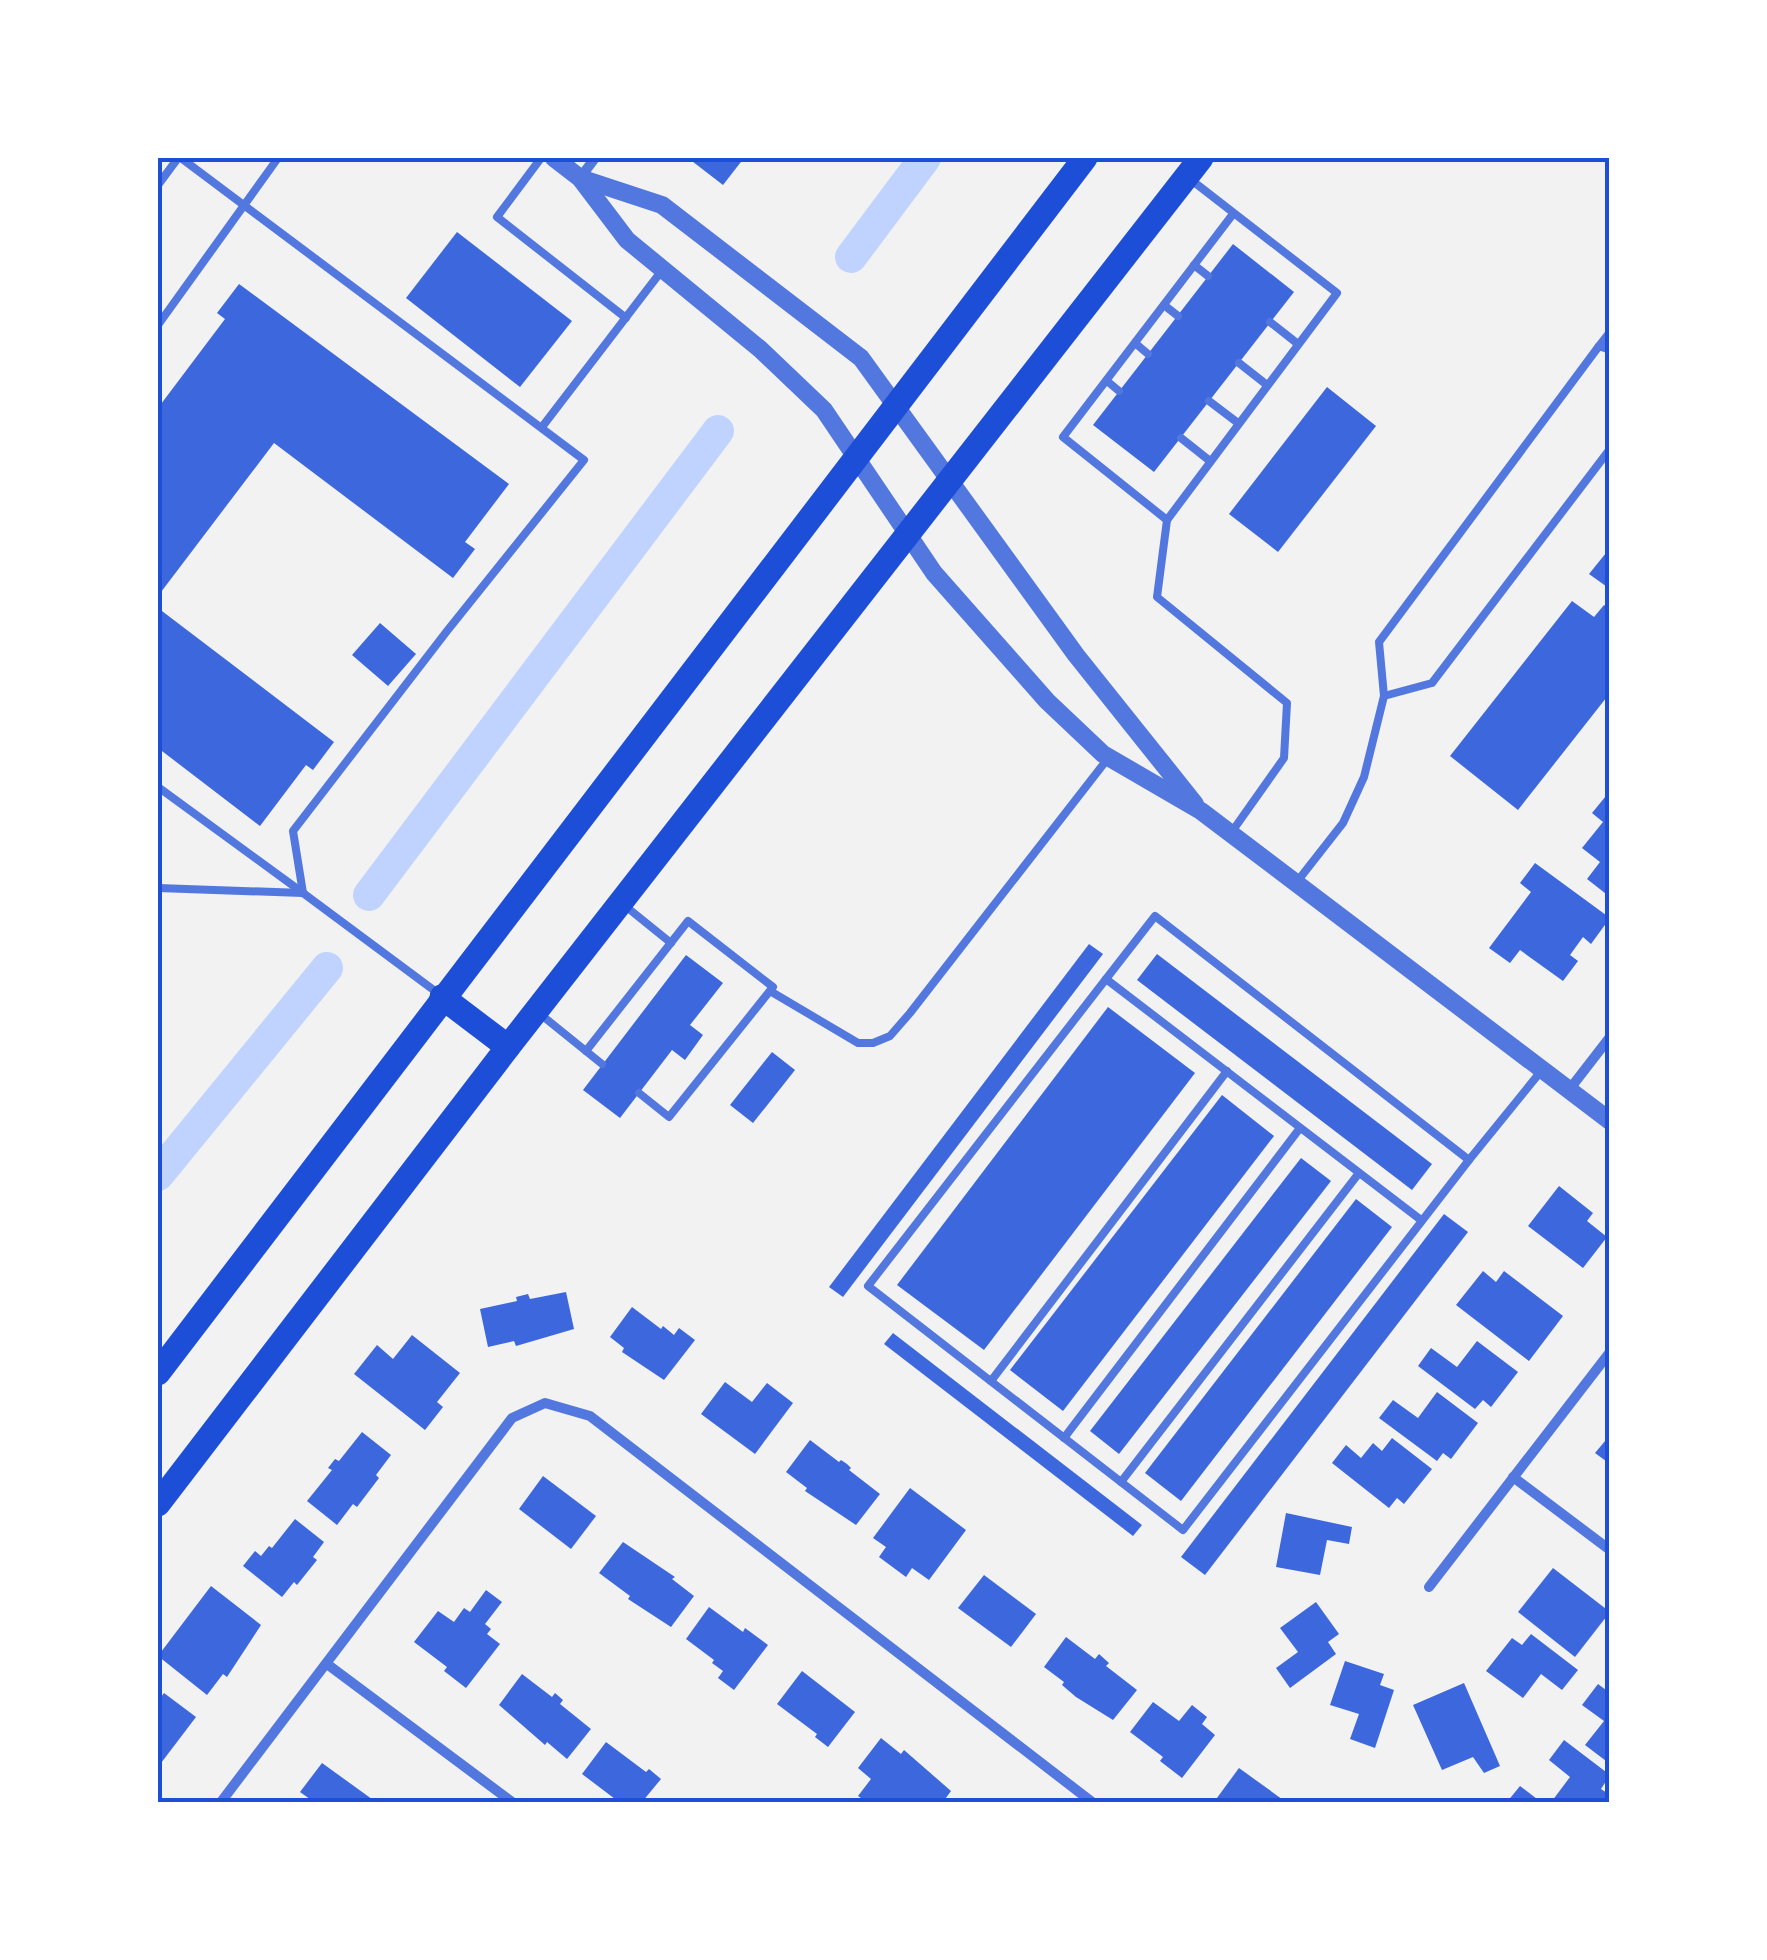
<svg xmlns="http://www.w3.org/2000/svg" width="1767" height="1960" font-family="Rubik,sans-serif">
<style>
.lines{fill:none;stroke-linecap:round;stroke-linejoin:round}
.canal{stroke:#bfd3fe;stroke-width:32}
.building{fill:#3d67dc}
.service{stroke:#5277de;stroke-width:8}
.minor{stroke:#5277de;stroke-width:10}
.tertiary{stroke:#5277de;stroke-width:18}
.primary{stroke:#1d4ed8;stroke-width:25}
.neatline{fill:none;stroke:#1d4ed8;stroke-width:4}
</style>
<rect width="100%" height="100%" fill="#f2f2f2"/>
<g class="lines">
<!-- canal -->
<g class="canal">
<path d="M851,257l74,-99"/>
<path d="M369,895l349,-464"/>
<path d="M158,1175l169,-207"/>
</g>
</g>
<!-- building -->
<g class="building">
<path d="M688,158h56l-21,27z"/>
<path d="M457,232l115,89 -52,66 -114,-89z"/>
<path d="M1233,244l61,48 -140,180 -61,-47z"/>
<path d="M239,284l270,200 -44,58 10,7 -22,29 -179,-135 -116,153v-188l67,-89 -8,-6z"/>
<path d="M1327,387l49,39 -98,126 -49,-38z"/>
<path d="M1610,548v41l-21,-15z"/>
<path d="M1572,601l22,16 10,-12 6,4v84l-92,117 -68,-54z"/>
<path d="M158,608l176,134 -21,28 -7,-5 -46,61 -102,-78z"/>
<path d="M380,623l36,31 -28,32 -36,-31z"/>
<path d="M1610,791v106l-23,-18 13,-17 -18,-14 21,-26 -11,-9z"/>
<path d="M1535,863l75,55 -19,26 -8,-7 -13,18 8,6 -15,20 -43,-31 -10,13 -21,-15 42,-56 -11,-9z"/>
<path d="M1089,944l14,10 -260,343 -14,-10z"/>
<path d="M1157,954l275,210 -20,26 -275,-210z"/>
<path d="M686,955l37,28 -33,42 13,10 -18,25 -13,-10 -52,68 -37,-28z"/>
<path d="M1108,1007l87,66 -211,277 -87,-65z"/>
<path d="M772,1052l23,18 -42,53 -23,-18z"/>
<path d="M1222,1095l52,41 -211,275 -53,-41z"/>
<path d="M1301,1158l30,23 -212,273 -29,-23z"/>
<path d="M1559,1186l34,27 -6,8 20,16 -24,31 -55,-42z"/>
<path d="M1356,1199l36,28 -211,274 -36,-28z"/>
<path d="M1444,1214l24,18 -263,343 -24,-18z"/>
<path d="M1483,1271l13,11 8,-11 59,45 -34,45 -73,-56z"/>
<path d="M566,1292l8,37 -58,17 -2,-5 -26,6 -8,-38 37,-8 -1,-4 12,-3 2,5z"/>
<path d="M632,1307l29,22 2,-3 11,9 5,-7 16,12 -31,40 -42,-28 2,-4 -14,-11z"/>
<path d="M893,1333l249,192 -9,11 -249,-192z"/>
<path d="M412,1335l48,38 -23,29 6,5 -18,23 -71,-56 23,-29 16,14z"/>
<path d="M1477,1341l41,31 -27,35 -8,-7 -8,9 -57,-43 13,-18 26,19z"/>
<path d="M725,1382l27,20 15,-19 26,20 -38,51 -54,-40z"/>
<path d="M1437,1392l41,31 -27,36 -8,-6 -6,8 -58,-43 14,-18 25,18z"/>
<path d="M362,1432l29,23 -15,20 3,3 -22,29 -4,-3 -16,21 -30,-24 25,-31 -4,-2 7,-9 4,2z"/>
<path d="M1610,1435v29l-15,-11z"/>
<path d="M1392,1438l40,31 -28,35 -7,-6 -8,10 -57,-45 14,-18 15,13 12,-15 9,8z"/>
<path d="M810,1440l29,22 2,-2 6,4 4,4 -2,2 31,24 -24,31 -51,-34 2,-3 -21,-16z"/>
<path d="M543,1476l53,40 -25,33 -52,-40z"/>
<path d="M910,1488l56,42 -37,50 -17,-12 -6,9 -27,-20 7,-10 -13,-9z"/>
<path d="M1286,1513l66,14 -3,17 -22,-4 -7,35 -44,-8z"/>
<path d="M295,1519l29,23 -11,15 4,3 -20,25 -3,-3 -12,15 -39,-31 12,-15 6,5 8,-10 3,2z"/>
<path d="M623,1542l52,35 -3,2 22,17 -23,31 -43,-28 2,-3 -31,-23z"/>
<path d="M1553,1568l57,44 -35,45 -57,-45z"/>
<path d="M984,1575l52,39 -25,33 -53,-39z"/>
<path d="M211,1586l50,39 -34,52 -4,-3 -16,21 -49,-39z"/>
<path d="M486,1590l16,12 -17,22 6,5 -4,5 13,10 -34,44 -22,-17 3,-4 -33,-25 24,-31 16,11 10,-14 6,4z"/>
<path d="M1316,1602l23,32 -11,8 8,12 -46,34 -14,-20 22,-16 -18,-24z"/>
<path d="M709,1607l34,25 2,-4 23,17 -34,45 -16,-12 5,-7 -11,-8 2,-3 -28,-21z"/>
<path d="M1531,1634l47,36 -16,20 -21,-16 -18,24 -37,-27 26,-33 10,7z"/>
<path d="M1066,1637l29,22 4,-5 10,9 -3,3 31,24 -24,30 -37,-23 -14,-12 2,-3 -20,-15z"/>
<path d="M1345,1661l39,13 -4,11 14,5 -19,58 -25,-9 9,-25 -29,-9z"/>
<path d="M802,1671l53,41 -27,35 -13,-10 2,-3 -40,-30z"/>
<path d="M522,1674l30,23 3,-4 8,7 -3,4 31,25 -24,30 -20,-17 -2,3 -46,-40z"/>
<path d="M1464,1683l36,83 -16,7 -11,-16 -31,13 -29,-65z"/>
<path d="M1598,1684l12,9v71l-25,-19 19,-24 -22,-16z"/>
<path d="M164,1693l32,24 -38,50v-66z"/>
<path d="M1153,1702l26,19 13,-16 15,12 -5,7 13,11 -33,43 -22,-17 3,-4 -33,-25z"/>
<path d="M881,1738l20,16 3,-4 47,41 -8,11h-76l-9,-6 13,-17 -13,-11z"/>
<path d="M1564,1740l46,35 -9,14 9,6 -3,7 -55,-1 18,-24 -21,-17z"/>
<path d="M606,1742l40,30 3,-3 12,10 -19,23h-23l-37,-28z"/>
<path d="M322,1763l54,39h-62l-14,-10z"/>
<path d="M1239,1768l47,34h-72z"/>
<path d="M1520,1786l21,16h-34z"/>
</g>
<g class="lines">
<!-- service -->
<g class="service">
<path d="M181,158l403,302 -137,171 -154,200 10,62"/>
<path d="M541,158l-44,59 129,101"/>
<path d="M1190,179l147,114 -170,227 -10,77 130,106 -3,55 -53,75"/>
<path d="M158,185l20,-27"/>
<path d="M1194,265l14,11"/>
<path d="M1164,305l14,11"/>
<path d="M1270,322l28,22"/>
<path d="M158,325l120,-167"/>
<path d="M1135,343l13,11"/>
<path d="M1599,346l11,-14"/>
<path d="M1239,363l28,22"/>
<path d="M1107,381l12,10"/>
<path d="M1209,401l29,22"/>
<path d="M542,427l121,-158"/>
<path d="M1181,438l29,23"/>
<path d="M1167,520l-104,-83 170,-223"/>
<path d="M1384,696l48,-13 178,-234"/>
<path d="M158,787l141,103"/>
<path d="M1296,883l47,-60 21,-46 20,-81 -5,-54 220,-296 11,4"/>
<path d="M158,888l145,5 136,101"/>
<path d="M624,905l47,38"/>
<path d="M1106,979l49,-63 314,244"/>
<path d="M770,991l88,52h15l17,-7 20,-23 199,-256"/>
<path d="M540,1014l62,50"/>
<path d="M586,1051l102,-130 85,66 -104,130 -30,-24"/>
<path d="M1421,1220l-315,-241 -238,307 315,244 286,-370 73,-90"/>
<path d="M991,1381l236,-310"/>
<path d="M1064,1438l236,-310"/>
<path d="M1121,1482l238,-309"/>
</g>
<!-- minor -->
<g class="minor">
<path d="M580,178l15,-20"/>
<path d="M1569,1090l41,-53"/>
<path d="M1513,1477l97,73"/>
<path d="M1429,1587l181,-235"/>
<path d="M327,1664l185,138"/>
<path d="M221,1802l291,-384 33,-15 45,13 502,386"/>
</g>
<!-- tertiary -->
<g class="tertiary">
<path d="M554,158l26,20 47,62 133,109 64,61 110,163 113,128 56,53 98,57 409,310"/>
<path d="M580,178l82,27 199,153 215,297 119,149"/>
</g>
<!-- primary -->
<g class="primary">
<path d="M442,997l66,50"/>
<path d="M158,1373l927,-1215"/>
<path d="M158,1504l350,-457 693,-889"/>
</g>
</g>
<!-- border -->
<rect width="1767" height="1960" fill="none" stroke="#ffffff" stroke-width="320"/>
<rect x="160" y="160" width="1447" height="1640" class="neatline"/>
</svg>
